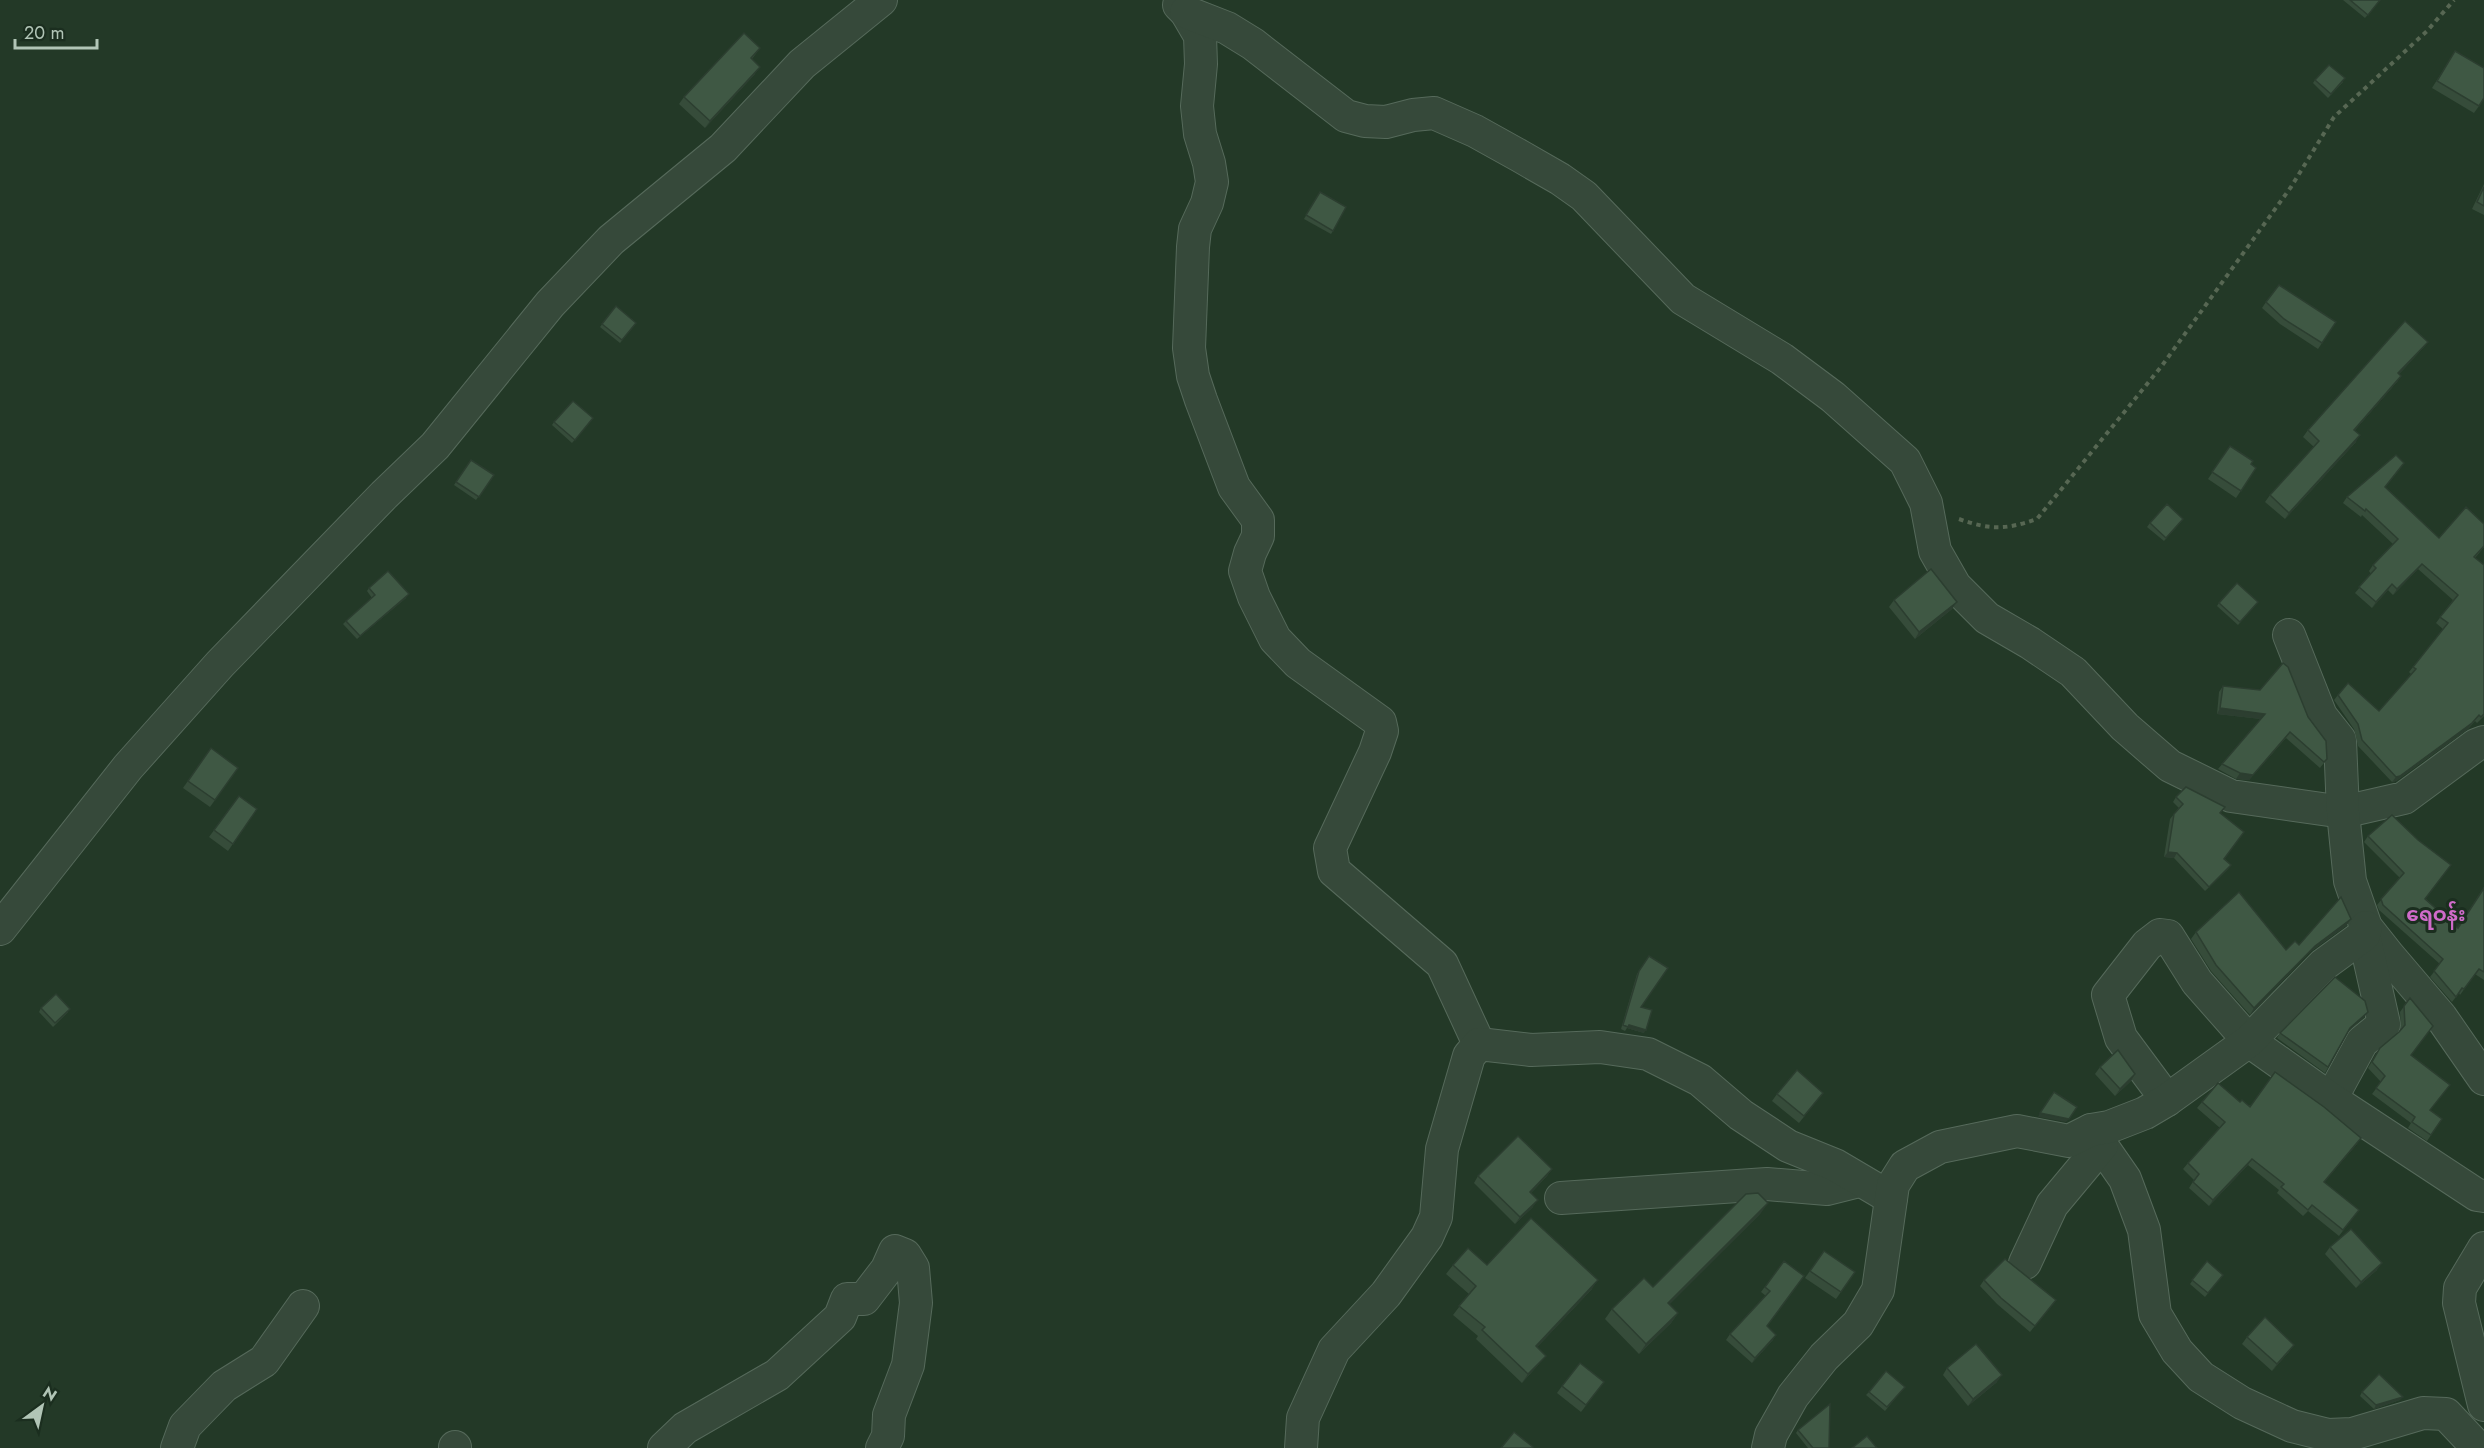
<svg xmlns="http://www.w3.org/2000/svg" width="2484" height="1448" font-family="Jost,'Noto Sans Myanmar',sans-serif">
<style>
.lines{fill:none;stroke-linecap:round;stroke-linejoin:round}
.minor-casing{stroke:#566a5b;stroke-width:34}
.path{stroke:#576753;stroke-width:4;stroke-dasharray:4.5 4.5;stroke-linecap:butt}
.minor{stroke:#36493a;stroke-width:32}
.wall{fill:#364c3a}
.shaded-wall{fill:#2c3e30}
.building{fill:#3f5844;stroke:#2c3e30;stroke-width:1.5}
.labels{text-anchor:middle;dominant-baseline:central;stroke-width:6;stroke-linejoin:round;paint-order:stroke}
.quarter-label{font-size:20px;font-weight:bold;fill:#d06bca;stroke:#1b2e1f}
</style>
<rect width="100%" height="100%" fill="#233927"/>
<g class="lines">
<!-- minor casing -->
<g class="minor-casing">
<g id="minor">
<path d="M1179,5l7,7 14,24 1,28 -4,42 3,28 9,29 3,19 -5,21 -12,26 -2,18 -4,101 4,28 8,24 33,87 24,33v16l-8,17 -5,18 9,26 21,42 23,24 82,59 2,9 -7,21 -45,96 4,23 108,93 37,80"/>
<path d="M1186,12l41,16 26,16 93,72 19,5 21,1 27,-7 21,-2 41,18 45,25 40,23 24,17 99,103 99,60 51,38 72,64 21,42 9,48 20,35 32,32 43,25 43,29 52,55 45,39 61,30 112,16 61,-14 72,-53 8,-3"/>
<path d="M2289,635l32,81 19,24 3,72 7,69 16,46 23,29 52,61 43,62"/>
<path d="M0,929l128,-162 92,-103 164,-169 51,-49 115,-142 61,-64 112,-92 79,-84 79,-64"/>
<path d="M2331,1099l31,-57 22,-18 -20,-89"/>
<path d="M2167,1100l-46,-62 -13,-43 39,-50 13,-10 8,1 29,46 52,59 82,58 146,96 7,1"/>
<path d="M2091,1130l34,49 19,51 11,84 22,37 24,26 41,26 50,23 36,9 24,-1 71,-21 23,1 32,34"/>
<path d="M1561,1198l206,-14 60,5 32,-8"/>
<path d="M2484,1248l-24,40 -1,15 25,102"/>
<path d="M2025,1263l27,-58 50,-60"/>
<path d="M455,1447v1"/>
<path d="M177,1448l8,-22 39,-40 40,-25 39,-55"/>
<path d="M664,1448l21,-20 92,-53 63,-58 7,-18h17l23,-30 8,-18 10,4 8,13 3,35 -8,62 -19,50 -1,21 -6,12"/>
<path d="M1301,1448l2,-30 31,-68 52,-56 41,-57 9,-20 6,-68 27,-93 10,-12 52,6 69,-3 48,7 52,26 41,35 47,31 47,19 56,33"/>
<path d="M1768,1448l3,-13 22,-39 31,-39 34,-33 20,-34 15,-105 12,-19 35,-19 77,-16 52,10 22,-11 18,-3 36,-14 22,-13 82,-59 74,-76 41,-30 2,-8"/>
</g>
</g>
<!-- path -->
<path class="path" d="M1959,519c31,11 46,11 78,0l124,-152 130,-180 43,-70 93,-86 27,-31"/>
<!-- minor -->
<use href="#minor" class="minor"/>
</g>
<!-- wall -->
<g class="wall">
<path d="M2343,0h37l-15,18z"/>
<path d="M760,48l-8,11 3,15 -50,54 -26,-24 5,-7z"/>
<path d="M2455,51l24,55 -5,7 -42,-25z"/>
<path d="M2315,80l28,2 -15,16 -15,-15z"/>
<path d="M2484,184v31l-12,-6z"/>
<path d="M1318,195l15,36 -2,3 -27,-15z"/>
<path d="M2266,302l70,20 -18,27 -38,-25 -18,-16z"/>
<path d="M616,306l20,17 -16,20 -20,-16z"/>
<path d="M2428,342l-5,6 -24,26 2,2 -4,6 -42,48 1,12 -71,77 -20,-17 5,-7 44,-48 -11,-10 5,-7z"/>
<path d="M593,418l-21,25 -20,-18 2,-3z"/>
<path d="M2230,446l26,22 -20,30 -28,-19z"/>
<path d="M471,460l23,15 -18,25 -22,-15z"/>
<path d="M2400,469l-15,18 54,51 45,9 -9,11 9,158 -7,7 -2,-2 -7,8 -72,52 -4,1 -34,-36 -4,-17 -20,-29 4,-5 41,16 32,-37 -2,-2 4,-5 30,-38 -7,-6 17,-23 -35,-31 -25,26 -5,-5 -16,18 -17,-15 16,-19 -2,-3 4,-6 20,-21 -31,-29 -1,2 -18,-14 4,-6z"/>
<path d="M2181,522l-17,19 -17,-14 3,-4z"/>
<path d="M369,588l37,10 -49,41 -14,-15 3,-3 26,-23 -5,-7z"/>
<path d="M1894,600l63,2 -5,7 -37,30 -26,-32z"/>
<path d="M2258,602l-20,23 -21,-19 2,-3z"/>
<path d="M2223,686l85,31 19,42 -7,9 -34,-30 -37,42 -13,-1 -18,-10 43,-50 -44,-5 2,-22z"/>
<path d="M211,748l27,20 -28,39 -27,-19z"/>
<path d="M239,796l18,13 -29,42 -19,-14z"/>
<path d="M2176,797l44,17 5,45 6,6 -4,5 -22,21 -31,-33 -10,-1 6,-38 9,-11 -6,-6z"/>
<path d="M2392,815l34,84 32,29 26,-41v93l-9,-6 -15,21 -1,-2 -7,9 -22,-25 10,-13 -61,-54 -2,-5 23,-27 -36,-36 4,-6z"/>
<path d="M2351,919l-5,7 -36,26 -60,63 -39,-44 -20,-32 5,-7 90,18 13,-5z"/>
<path d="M1649,956l-8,51 3,26 -17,-5 -2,3 -4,-2 16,-55z"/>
<path d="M2410,998l2,57 19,56 11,8 -15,22 -19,-13 3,-5 -39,-29 9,-12 -13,-14 12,-20 21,-18 -1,-18z"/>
<path d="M41,1008l27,4 -15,15 -14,-15z"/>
<path d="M2364,1017l-16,15 -23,41 -48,-35 3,-5z"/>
<path d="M2100,1067l35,7 -4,7 -16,15 -20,-22z"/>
<path d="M1823,1093l-24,30 -27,-22 5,-7z"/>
<path d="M2202,1102h38l117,42 -33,38 35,28 -20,26 -31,-25 -5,5 -26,-23 2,-3 -31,-25 -39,41 -20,-18 5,-8 -11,-11 5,-6 32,-35 -23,-20z"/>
<path d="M1552,1169l-5,7 -16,17 2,14 -18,17 -41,-41 4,-7z"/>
<path d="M1761,1213l-92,91 9,9 -7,10 -32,31 -34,-35 7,-10 41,-22z"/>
<path d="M2330,1247l47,23 -21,18 -31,-34z"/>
<path d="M1824,1251l31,21 -19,27 -31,-21z"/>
<path d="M1784,1261l-17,65 6,14 -21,23 -26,-23 4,-6 36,-38 -5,-4z"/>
<path d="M2207,1261l16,14 -18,22 -15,-13z"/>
<path d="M1453,1265h34l105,24 -55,58 2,17 -17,19 -46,-44 2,-3 -25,-21 16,-21 -23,-20z"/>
<path d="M1984,1280l72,20 -26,32 -33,-28 -17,-18z"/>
<path d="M2247,1337l42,15 -17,19 -30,-27z"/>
<path d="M1947,1368l50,14 -29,24 -25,-31z"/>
<path d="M1604,1382l-23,30 -24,-19 5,-7z"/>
<path d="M1902,1390l-17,21 -19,-16 3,-3z"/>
<path d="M2362,1392l38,8 -26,9 -14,-13z"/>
<path d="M1798,1430l31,18h-21l-12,-15z"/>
</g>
<!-- shaded-wall -->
<g class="shaded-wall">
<path d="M760,67l-5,7 -50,54 5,-7z"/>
<path d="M2428,342l-5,6 -29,32 4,-7z"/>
<path d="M2401,376l-4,6 -47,54 4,-6z"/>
<path d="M2360,435l-4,7 -71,77 4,-6z"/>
<path d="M2422,564l-4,5 -25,26 4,-6z"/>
<path d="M2392,584l-4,6 -16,18 4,-6z"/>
<path d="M409,594l-3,4 -49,41 3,-3z"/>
<path d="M1957,602l-5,7 -37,30 4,-7z"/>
<path d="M2220,708l45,6 -4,5 -44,-5z"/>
<path d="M2479,715l-11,14 -72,52 -4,1 4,-5z"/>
<path d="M2290,732l-41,48 -13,-1 4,-6z"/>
<path d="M2168,852l9,1 -3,5 -10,-1z"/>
<path d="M2351,919l-5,7 -36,26 -60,63 4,-7 61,-62z"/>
<path d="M2368,1012l-4,5 -18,16 4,-5z"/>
<path d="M1629,1025l17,5 -2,3 -17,-5z"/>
<path d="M2135,1074l-4,7 -16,15 5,-7z"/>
<path d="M2040,1113l29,6 -3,3 -28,-5z"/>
<path d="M2361,1138l-4,6 -38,44 5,-6z"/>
<path d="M2252,1159l-4,6 -39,41 4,-6z"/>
<path d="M1552,1169l-5,7 -22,23 5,-7z"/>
<path d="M1538,1200l-5,7 -18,17 5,-7z"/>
<path d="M1768,1203l-7,10 -100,100 7,-10z"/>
<path d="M2382,1263l-5,7 -21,18 5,-6z"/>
<path d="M1598,1280l-6,9 -62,66 6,-9z"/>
<path d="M1678,1313l-7,10 -32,31 7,-10z"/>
<path d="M1776,1335l-3,5 -21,23 3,-5z"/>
<path d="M2294,1345l-5,7 -17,19 5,-7z"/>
<path d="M1546,1356l-7,8 -17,19 6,-9z"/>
<path d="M2002,1375l-5,7 -29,24 5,-7z"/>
<path d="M2403,1397l-3,3 -26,9 2,-4z"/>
</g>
<!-- building -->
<g class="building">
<path d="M2350,0h30l-12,15z"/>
<path d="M744,33l16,15 -9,10 9,9 -50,54 -26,-24z"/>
<path d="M2455,51l29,17v30l-5,8 -42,-25z"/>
<path d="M2329,65l16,13 -14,16 -16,-14z"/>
<path d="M2484,187v19l-7,-4z"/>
<path d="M1320,192l26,15 -13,24 -27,-16z"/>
<path d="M2279,285l57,37 -14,21 -38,-24 -18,-17z"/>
<path d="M616,306l20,17 -14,17 -20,-16z"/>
<path d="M2405,321l23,21 -30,31 3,3 -47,54 6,5 -71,78 -19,-18 49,-54 -11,-11z"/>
<path d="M573,401l20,17 -18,22 -21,-18z"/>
<path d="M2230,446l23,15 -2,3 5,4 -15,23 -29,-19z"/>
<path d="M2396,455l8,8 -19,24 54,51 27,-31 18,17v22l-10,11 10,8v149l-3,3 -2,-2 -7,8 -72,53 -4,1 -34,-37 -4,-16 -20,-29 10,-12 31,28 37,-42 -3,-2 35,-44 -8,-6 18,-22 -36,-31 -25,25 -5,-5 -16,18 -17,-15 17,-19 -3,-3 25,-26 -32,-30 -1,2 -18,-14z"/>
<path d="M471,460l23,15 -15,22 -23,-15z"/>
<path d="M2167,504l16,15 -17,19 -16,-15z"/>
<path d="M1931,569l26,33 -38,30 -25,-32z"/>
<path d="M388,571l21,23 -49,42 -14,-15 29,-26 -6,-7z"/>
<path d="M2237,583l21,19 -18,20 -21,-19z"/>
<path d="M2283,663l5,4 20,50 18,24 1,18 -3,3 -34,-30 -37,43 -13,-2 -18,-9 43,-50 -45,-6 3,-22 37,4z"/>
<path d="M211,748l27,20 -23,32 -27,-19z"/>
<path d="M2186,787l39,20 -5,6 24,19 -20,27 7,6 -22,22 -32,-34 -9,-1 6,-38 9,-10 -7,-7z"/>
<path d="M239,796l18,13 -24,35 -19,-14z"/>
<path d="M2392,815l26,25 33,25 -26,34 33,29 26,-40v84l-5,-3 -15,20 -2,-1 -6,9 -22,-26 9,-12 -60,-54 -2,-6 23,-26 -36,-37z"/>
<path d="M2239,892l47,58 9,-9 4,4 42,-48 10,22 -36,27 -61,62 -38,-43 -20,-33z"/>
<path d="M1649,956l19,12 -27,39 11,3 -6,20 -17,-5 -1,2 -5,-2 16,-54z"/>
<path d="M2335,977l30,24 3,11 -18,16 -22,39 -48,-34z"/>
<path d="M56,994l14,15 -15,14 -14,-15z"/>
<path d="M2410,998l23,28 -22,29 39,30 -20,25 12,9 -11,16 -19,-13 3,-5 -39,-29 9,-12 -13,-14 8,-14 19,-16 6,-7 -1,-19z"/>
<path d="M2118,1050l17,24 -15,15 -20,-22z"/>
<path d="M1797,1070l26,23 -19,23 -27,-22z"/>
<path d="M2275,1072l49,35 37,31 -37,44 35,28 -16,20 -31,-25 -4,5 -27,-23 3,-3 -32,-25 -39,41 -20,-18 6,-8 -11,-11 37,-41 -23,-20 16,-19 22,19 2,-2 8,7z"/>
<path d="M2054,1092l23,15 -8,12 -29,-6z"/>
<path d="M1518,1136l34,33 -22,23 8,8 -18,17 -42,-41z"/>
<path d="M1758,1193l10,10 -100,100 10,10 -32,31 -34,-35 32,-31 9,9 93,-93z"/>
<path d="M1531,1218l67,62 -62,66 10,10 -18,18 -46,-44 3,-3 -26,-21 17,-20 -23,-21 15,-17 19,17z"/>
<path d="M2351,1229l31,34 -21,19 -31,-35z"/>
<path d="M1824,1251l31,21 -14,20 -31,-21z"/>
<path d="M2005,1259l51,41 -21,26 -34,-28 -17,-18z"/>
<path d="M1784,1261l20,15 -37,50 9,9 -21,23 -25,-24 40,-43 -5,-4z"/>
<path d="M2207,1261l16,14 -15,18 -16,-13z"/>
<path d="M2265,1317l29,28 -17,19 -30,-27z"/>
<path d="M1976,1344l26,31 -29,24 -26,-31z"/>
<path d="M1580,1363l24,19 -18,23 -24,-19z"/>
<path d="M1886,1371l19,16 -18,20 -18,-15z"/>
<path d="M2379,1374l24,23 -27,8 -14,-13z"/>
<path d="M1830,1404l-1,44h-16l-15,-18z"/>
<path d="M1514,1432l19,15 -1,1h-31z"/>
<path d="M1867,1436l10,12h-25z"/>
</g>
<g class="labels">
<!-- quarter labels -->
<g class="quarter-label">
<text x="2436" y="914">ရေဝန်း</text>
</g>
</g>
<!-- north arrow -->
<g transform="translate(42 1406) rotate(33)" stroke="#1b2e1f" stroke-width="4.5" paint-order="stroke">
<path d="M0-4.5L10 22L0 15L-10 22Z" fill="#b1c5b6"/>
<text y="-9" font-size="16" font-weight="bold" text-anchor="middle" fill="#b1c5b6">N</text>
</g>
<!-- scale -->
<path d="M15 39v9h82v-9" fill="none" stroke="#b1c5b6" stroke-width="3"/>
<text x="24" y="39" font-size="18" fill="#b1c5b6" stroke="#1b2e1f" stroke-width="4.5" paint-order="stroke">20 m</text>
</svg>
